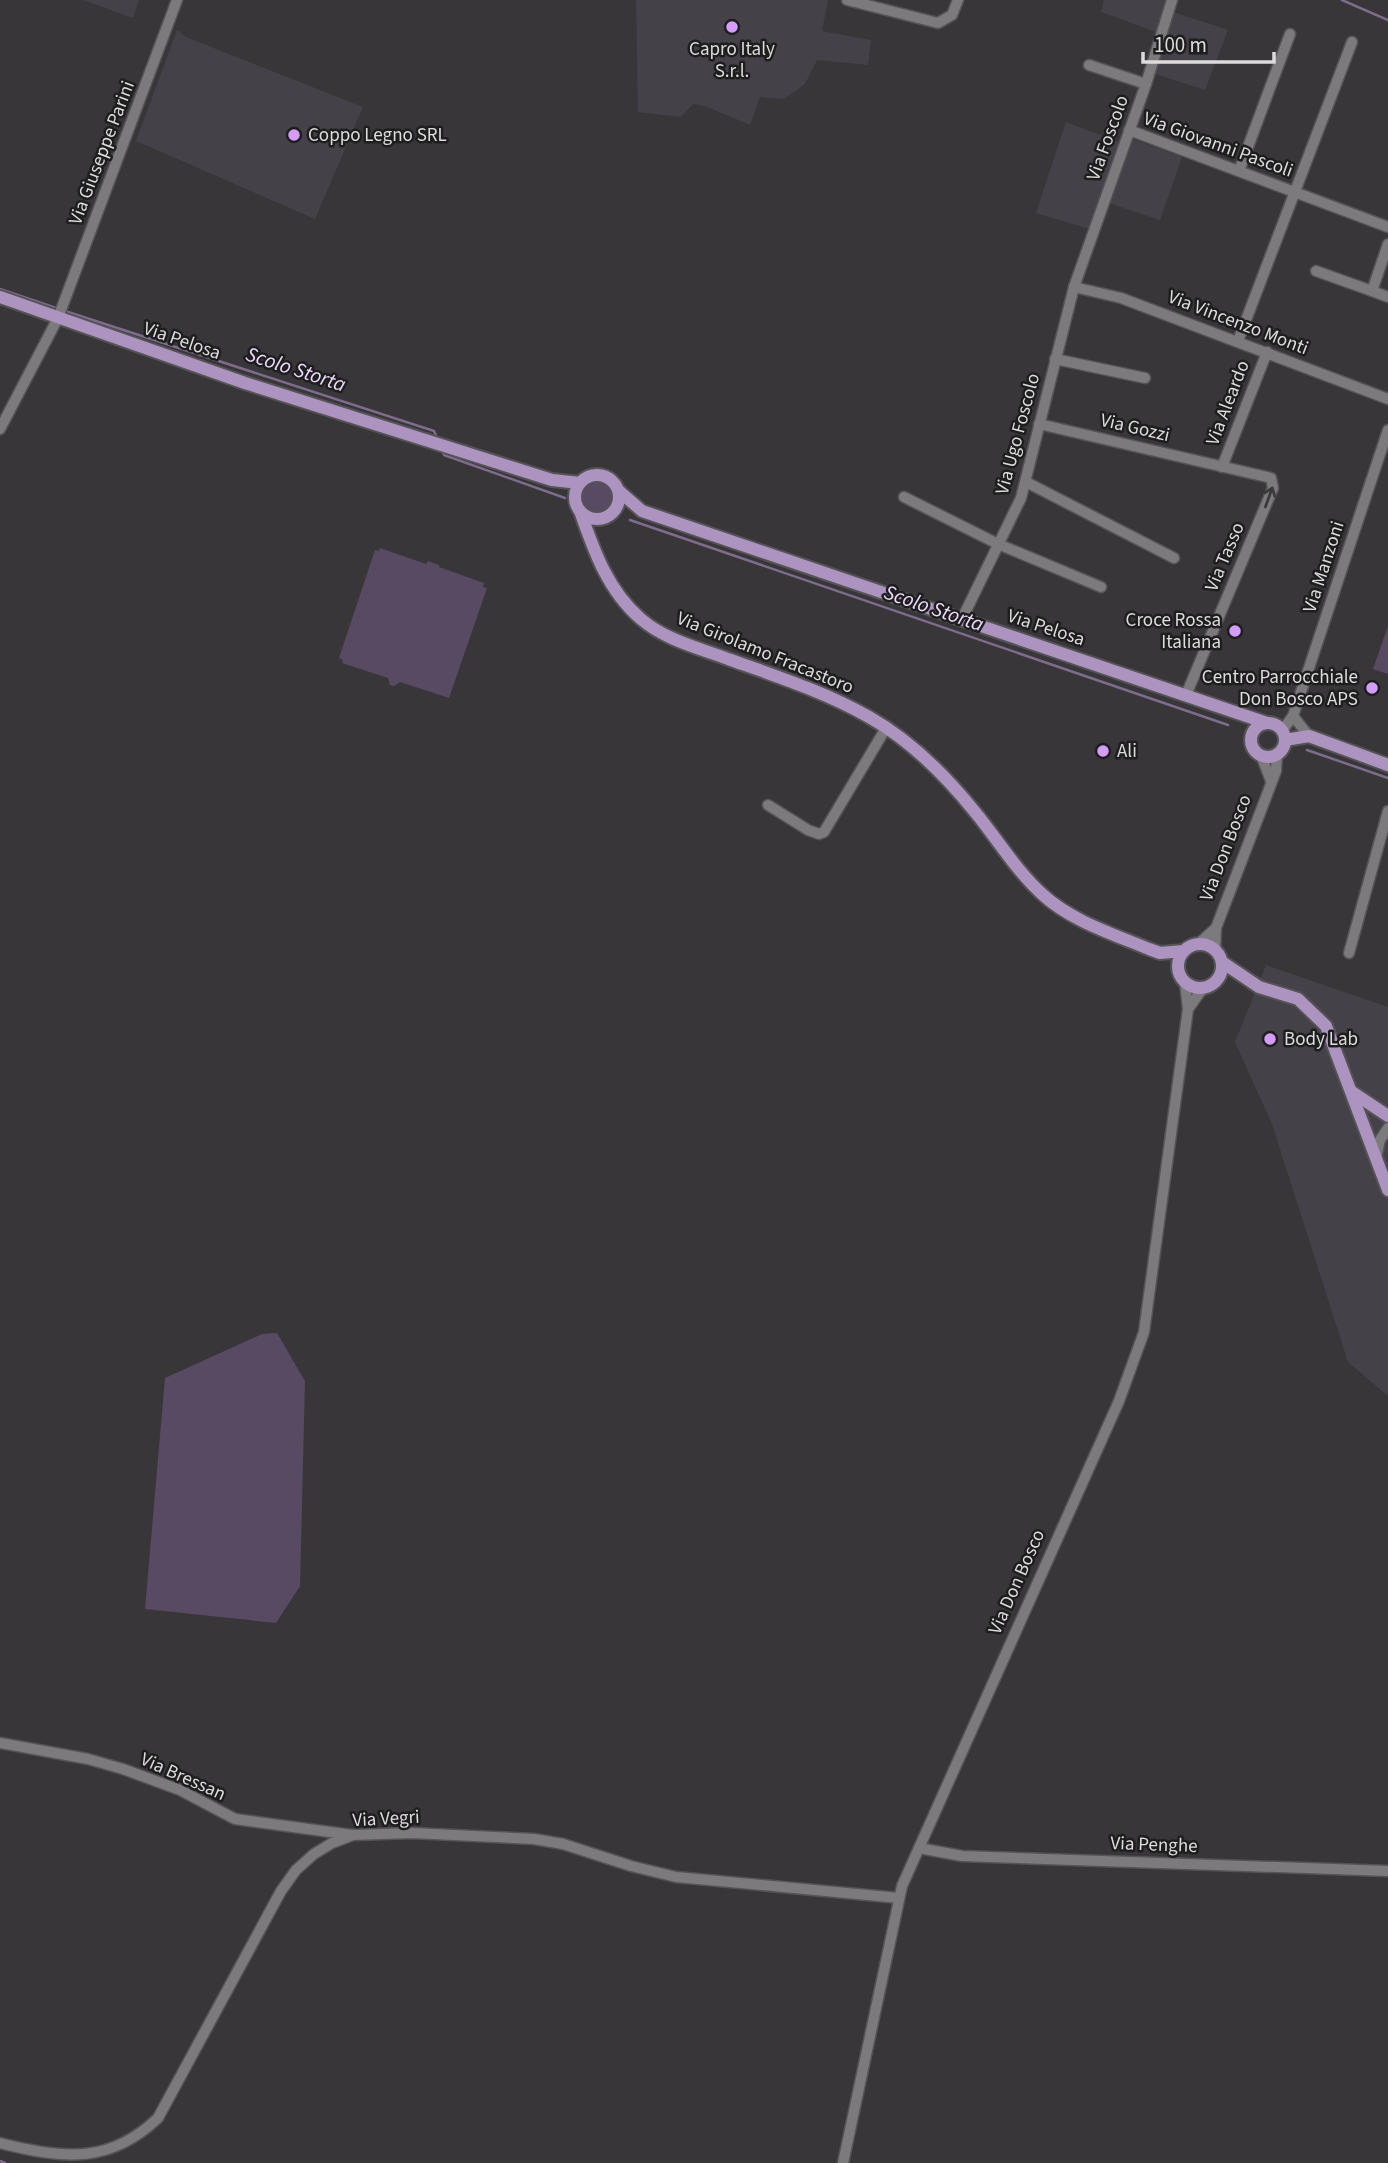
<svg xmlns="http://www.w3.org/2000/svg" width="1388" height="2163" font-family="'Source Sans 3',sans-serif">
<style>
.built{fill:#454148}
.green{fill:#594a64}
.lines{fill:none;stroke-linecap:round;stroke-linejoin:round}
.stream{stroke:#7d6c8b;stroke-width:2.5}
.minor-casing{stroke:#545355;stroke-width:13}
.major-casing{stroke:#545355;stroke-width:16}
.minor{stroke:#7c7a7d;stroke-width:10}
.major{stroke:#ad93c0;stroke-width:12}
.oneway{stroke:#3b3a3b}
.poi-dot{fill:#d49cfc;stroke:#1f1e1f;stroke-width:2.5}
.labels{text-anchor:middle;dominant-baseline:central;stroke-width:5;stroke-linejoin:round;paint-order:stroke}
.poi-label{font-size:19px;fill:#dddcdd;stroke:#1f1e1f;text-anchor:start}
.street-label{font-size:19px;fill:#dddcdd;stroke:#1f1e1f}
.water-label{font-size:21px;font-style:italic;fill:#eddafc;stroke:#1f1e1f}
</style>
<rect width="100%" height="100%" fill="#383639"/>
<!-- built -->
<g class="built">
<path d="M83,0h56l-6,18z"/>
<path d="M636,0h192l-6,31 49,9 -3,25 -51,-5 -12,24 -21,15 -24,-2 -10,28 -45,-19 -12,-2 -12,13 -43,-5z"/>
<path d="M1104,0h62l-10,32 -55,-20z"/>
<path d="M1173,12l55,18 -23,60 -52,-17z"/>
<path d="M177,30l9,7 177,70 -48,112 -179,-78z"/>
<path d="M1066,122l58,22 3,-7 55,20 -22,63 -52,-17 -15,27 -57,-17z"/>
<path d="M1266,965l122,42v389l-40,-34 -76,-238 -37,-82z"/>
</g>
<!-- green -->
<g class="green">
<circle cx="597" cy="497" r="15"/>
<path d="M380,548l46,16 2,-3 11,4v2l45,16 -1,4 4,1 -38,110 -49,-16 -6,4 -4,-1 -2,-7 -46,-15 1,-3 -4,-2 36,-108 4,1z"/>
<path d="M1388,626v48l-15,-5z"/>
<path d="M277,1333l28,48 -5,205 -24,37 -131,-14 20,-231 97,-44z"/>
</g>
<g class="lines">
<!-- stream -->
<g class="stream">
<path d="M1342,0l46,20"/>
<path d="M0,289l59,20"/>
<path d="M65,311l369,120 3,7"/>
<path d="M442,451l2,4 121,43"/>
<path d="M630,520l598,205"/>
<path d="M1307,750l81,28"/>
<path d="M0,2161l5,2"/>
</g>
<!-- minor casing -->
<g class="minor-casing">
<g id="minor">
<path d="M847,0l91,23 14,-8 6,-15"/>
<path d="M1089,65l57,19"/>
<path d="M1129,130l259,97"/>
<path d="M1239,171l51,-137"/>
<path d="M1388,244l-16,47 16,6"/>
<path d="M1316,271l56,20"/>
<path d="M1074,287l47,11 267,101"/>
<path d="M1238,341l114,-299"/>
<path d="M1055,359l90,19"/>
<path d="M1039,424l232,54 2,10 -87,207"/>
<path d="M0,429l58,-111 119,-318"/>
<path d="M1222,467l45,-115"/>
<path d="M1026,482l148,76"/>
<path d="M904,497l94,47 103,43"/>
<path d="M961,621l60,-123 53,-211 72,-203 26,-84"/>
<path d="M1293,716l16,20"/>
<path d="M1282,731l11,-15 95,-286"/>
<path d="M1261,755l10,26"/>
<path d="M768,805l40,25 11,4 5,-2 62,-104"/>
<path d="M1197,945l19,-17"/>
<path d="M1215,951l1,-23 60,-157 1,-17"/>
<path d="M1349,953l39,-142"/>
<path d="M1188,1009l15,-21"/>
<path d="M1376,1158l4,-18 8,-12"/>
<path d="M0,1743l88,16 35,10 57,21 55,29 117,16"/>
<path d="M919,1848l43,8 426,15"/>
<path d="M0,2143c66,17 111,20 158,-25l123,-227 15,-21 18,-16 18,-11 21,-8 59,-2 122,6 29,5 68,22 45,11 223,21"/>
<path d="M843,2163l59,-277 217,-485 25,-69 44,-323 -3,-26"/>
</g>
</g>
<!-- major casing -->
<g class="major-casing">
<g id="major">
<path d="M0,297l245,86 307,97 28,3"/>
<circle cx="597" cy="497" r="22"/>
<path d="M619,491l23,20 625,212"/>
<path d="M580,511c14,40 28,80 61,108 24,21 58,29 87,40 48,17 97,33 141,58 41,23 77,59 106,95 23,28 40,57 67,82 29,27 71,40 107,55l11,4 24,-2"/>
<circle cx="1268" cy="740" r="17"/>
<path d="M1285,740l24,-4 79,29"/>
<circle cx="1200" cy="966" r="22"/>
<path d="M1222,962l37,25 39,12 28,27 62,164"/>
<path d="M1352,1092l36,24"/>
</g>
</g>
<!-- minor -->
<use href="#minor" class="minor"/>
<!-- major -->
<use href="#major" class="major"/>
</g>
<!-- one-way arrows -->
<defs><path id="oneway-shaft" d="M-6 0H5M1.5-3L5.5 0L1.5 3" fill="none" stroke-width="1.6" stroke-linecap="round" stroke-linejoin="round" transform="scale(1.75)"/></defs>
<use class="oneway" href="#oneway-shaft" transform="translate(1269 497) rotate(-70)"/>
<!-- markers -->
<g class="poi-dot">
<circle cx="732" cy="27" r="7"/>
<circle cx="294" cy="135" r="7"/>
<circle cx="1235" cy="631" r="7"/>
<circle cx="1372" cy="688" r="7"/>
<circle cx="1103" cy="751" r="7"/>
<circle cx="1270" cy="1039" r="7"/>
</g>
<g class="labels">
<!-- poi labels -->
<g class="poi-label">
<text x="732" y="49" text-anchor="middle">Capro Italy<tspan x="732" dy="22">S.r.l.</tspan></text>
<text x="308" y="135">Coppo Legno SRL</text>
<text x="1221" y="620" text-anchor="end">Croce Rossa<tspan x="1221" dy="22">Italiana</tspan></text>
<text x="1358" y="677" text-anchor="end">Centro Parrocchiale<tspan x="1358" dy="22">Don Bosco APS</tspan></text>
<text x="1117" y="751">Ali</text>
<text x="1284" y="1039">Body Lab</text>
</g>
<!-- street labels -->
<g class="street-label">
<text transform="translate(1108 138) rotate(-70)">Via Foscolo</text>
<text transform="translate(1218 145) rotate(20)">Via Giovanni Pascoli</text>
<text transform="translate(102 153) rotate(-69)">Via Giuseppe Parini</text>
<text transform="translate(1238 323) rotate(21)">Via Vincenzo Monti</text>
<text transform="translate(182 341) rotate(19)">Via Pelosa</text>
<text transform="translate(1228 403) rotate(-69)">Via Aleardo</text>
<text transform="translate(1135 428) rotate(13)">Via Gozzi</text>
<text transform="translate(1018 434) rotate(-75)">Via Ugo Foscolo</text>
<text transform="translate(1225 557) rotate(-67)">Via Tasso</text>
<text transform="translate(1324 567) rotate(-72)">Via Manzoni</text>
<text transform="translate(1046 628) rotate(18)">Via Pelosa</text>
<text transform="translate(765 653) rotate(22)">Via Girolamo Fracastoro</text>
<text transform="translate(1226 848) rotate(-69)">Via Don Bosco</text>
<text transform="translate(1017 1582) rotate(-66)">Via Don Bosco</text>
<text transform="translate(183 1777) rotate(24)">Via Bressan</text>
<text transform="translate(386 1819) rotate(-3)">Via Vegri</text>
<text transform="translate(1154 1845) rotate(2)">Via Penghe</text>
</g>
<!-- water labels -->
<g class="water-label">
<text transform="translate(296 369) rotate(18)">Scolo Storta</text>
<text transform="translate(934 608) rotate(19)">Scolo Storta</text>
</g>
</g>
<!-- scale -->
<path d="M1143 52v10h131v-10" fill="none" stroke="#dddcdd" stroke-width="3.5"/>
<text x="1154" y="52" font-size="21" fill="#dddcdd" stroke="#1f1e1f" stroke-width="5" paint-order="stroke">100 m</text>
</svg>
